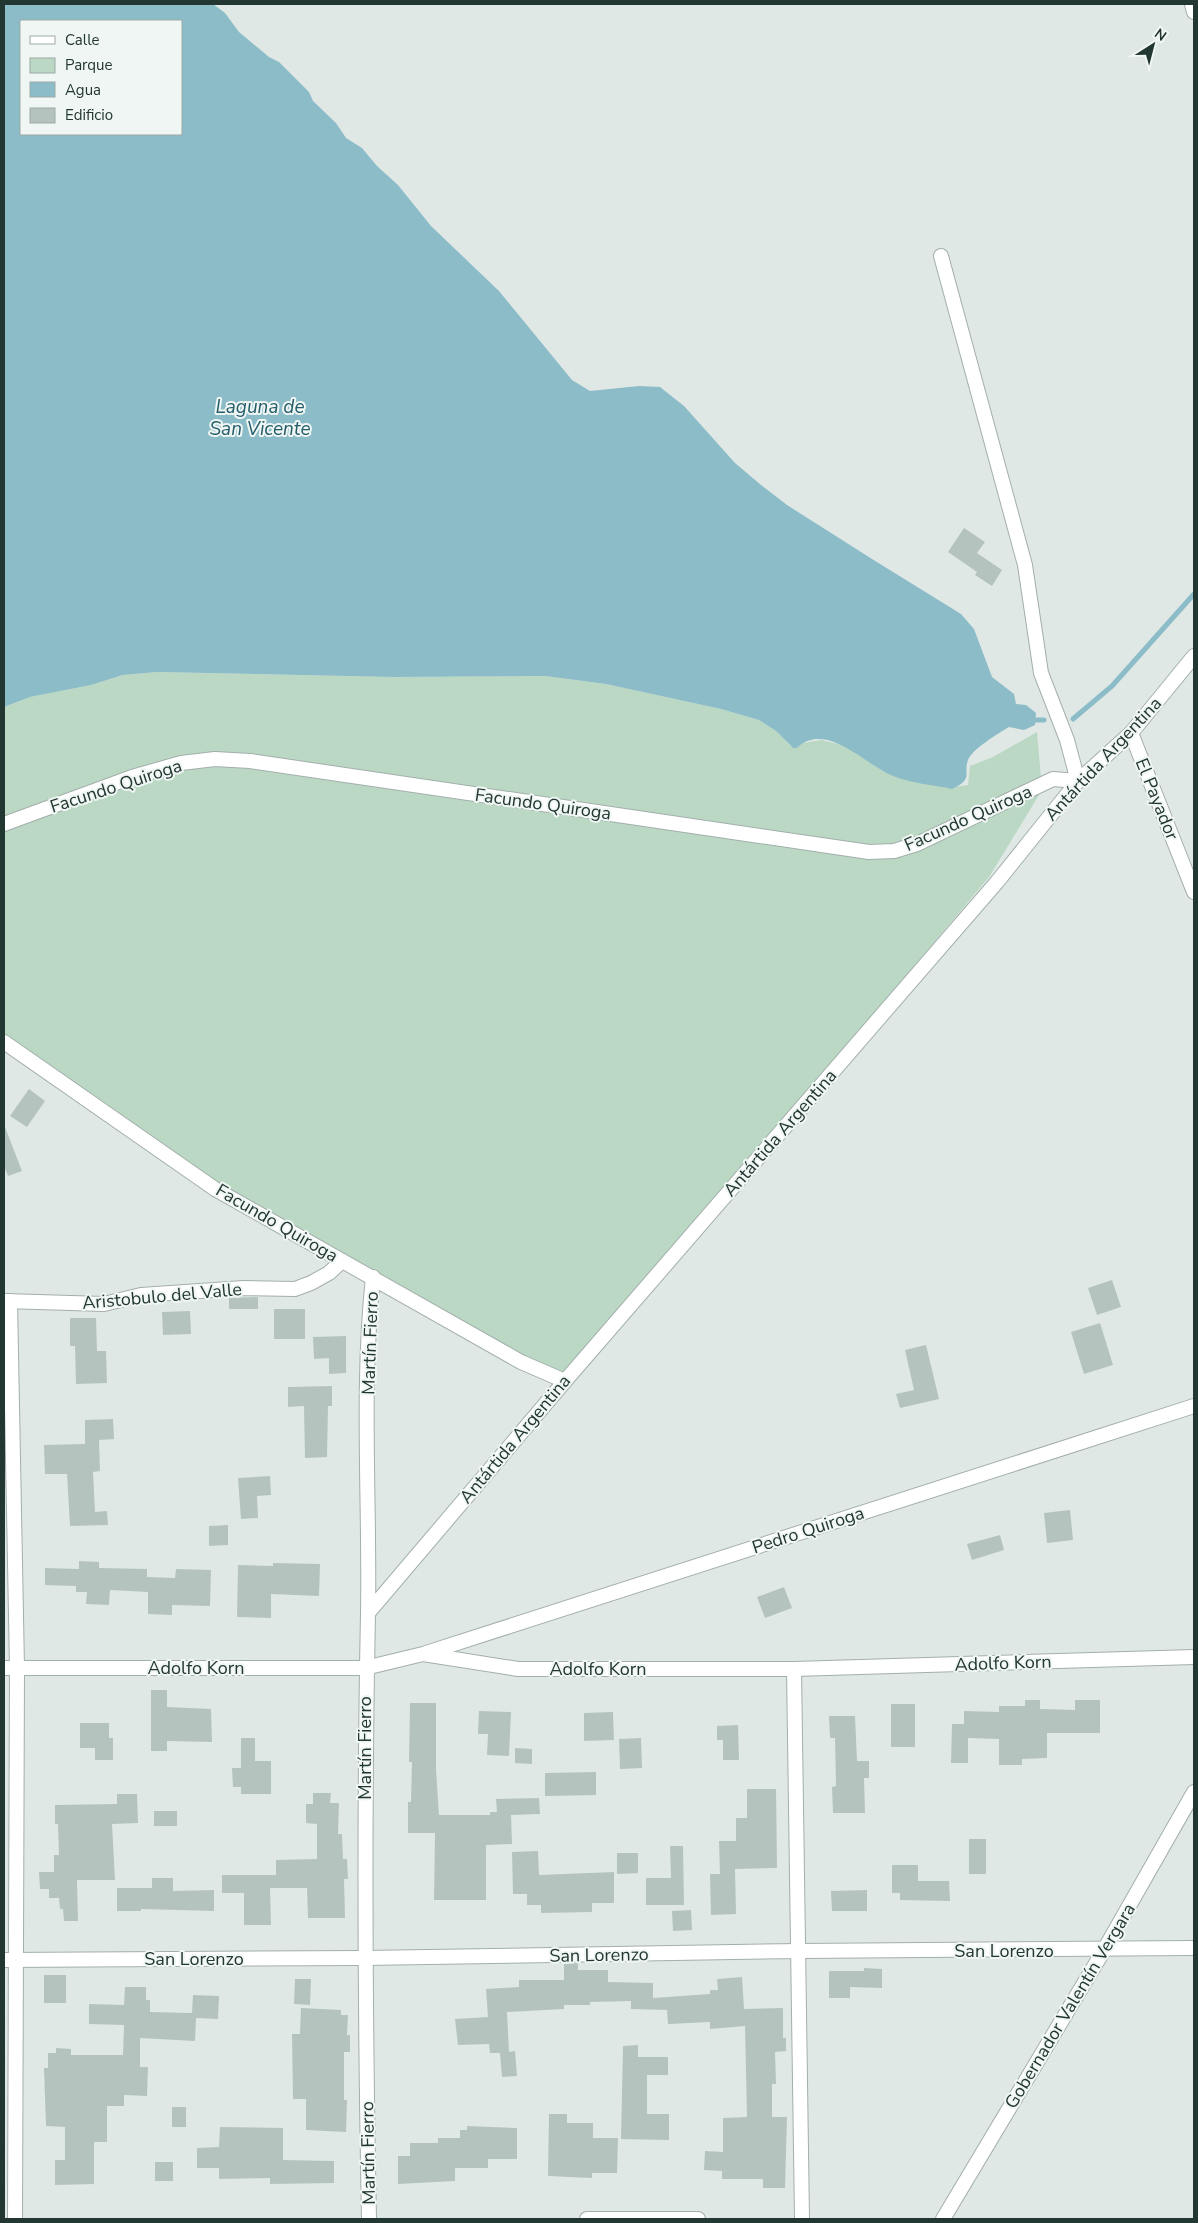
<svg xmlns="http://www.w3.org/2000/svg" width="1198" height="2223" font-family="'Nunito Sans',sans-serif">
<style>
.green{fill:#bad8c3}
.water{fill:#8cbcc8;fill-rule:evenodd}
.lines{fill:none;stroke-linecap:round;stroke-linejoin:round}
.stream{stroke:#8cbcc8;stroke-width:5}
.building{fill:#b5c3be}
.street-casing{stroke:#a3afac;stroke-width:16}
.street{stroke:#fff;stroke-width:14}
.labels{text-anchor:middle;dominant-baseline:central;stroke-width:4;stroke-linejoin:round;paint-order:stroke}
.street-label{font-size:18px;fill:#223632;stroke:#eff6f3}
.water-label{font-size:19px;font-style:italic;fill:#235c6b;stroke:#eff6f3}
</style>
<rect width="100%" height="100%" fill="#dfe8e5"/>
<!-- green -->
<path class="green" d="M157,672l237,5 151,-1 61,8 115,25 38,11 17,11 14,15 7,2 6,-5 18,-3 21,5 17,9 23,17 65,17 21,-3 2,-19 23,-9 44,-25 5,58 -53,87 -424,504 -266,-143 -295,-196v-335l26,-10 61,-12 32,-10z"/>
<!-- water -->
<path class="water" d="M4,4h209l12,9 14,19 30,25 10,5 30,30 4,9 23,22 10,15 16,10 15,18 21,19 33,41 68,65 73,89 18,11 49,-5 21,1 24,19 51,57 26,22 26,20 85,54 89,55 13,15 18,48 22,17 2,10 10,1 10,8 -1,12 -11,5 -15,-3c-10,6 -37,22 -41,33 -5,14 6,19 -16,29 -19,-4 -41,-6 -59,-13 -26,-10 -67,-56 -96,-28h-4l-17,-17 -17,-11 -38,-11 -115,-25 -61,-8 -151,1 -237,-5 -34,3 -32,10 -61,12 -26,10zM21,21h160v113h-160z"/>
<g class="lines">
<!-- stream -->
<g class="stream">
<path d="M1073,719l39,-33 82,-92"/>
<path d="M1036,720h8"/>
</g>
</g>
<!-- building -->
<g class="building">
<path d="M964,528l21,14 -8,11 25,17 -10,16 -17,-11 2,-3 -29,-20z"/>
<path d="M29,1089l16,12 -18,26 -17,-11z"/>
<path d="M5,1127l17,44 -14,5 -4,-10z"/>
<path d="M1112,1280l9,27 -24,8 -9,-27z"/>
<path d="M258,1297v12h-29v-11z"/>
<rect x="274" y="1309" width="31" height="30"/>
<path d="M190,1311l1,23 -28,1 -1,-23z"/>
<path d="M70,1318h26l1,33h9l1,32 -31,1 -1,-38h-5z"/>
<path d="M1100,1323l13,42 -29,9 -13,-42z"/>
<path d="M346,1336v37l-17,1v-16l-15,1 -1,-22z"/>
<path d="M926,1345l13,54 -39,9 -4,-14 18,-4 -9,-40z"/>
<path d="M332,1386v20h-4l-1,51 -22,1 -1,-52 -16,1v-20z"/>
<path d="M113,1419l1,20 -15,1 1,31 -7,1 2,40 12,-1 1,14 -38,1 -3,-52h-22l-1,-29 41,-1v-24z"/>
<path d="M270,1476l1,19 -14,1 1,22 -17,1 -3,-41z"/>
<path d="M1070,1510l3,30 -26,3 -3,-30z"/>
<path d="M228,1525v20l-19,1v-20z"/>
<path d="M1000,1535l4,15 -32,10 -5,-16z"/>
<path d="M79,1561l20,1v6l48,1v8l28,1 1,-9 35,1 -1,36 -38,-1v10l-24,-1v-22l-38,-2 -1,15 -23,-1 1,-12h-11v-6l-31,-1v-17l34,1z"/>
<path d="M273,1563l47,1 -1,32 -48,-2v24l-34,-1 1,-52 35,1z"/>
<path d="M784,1587l8,21 -27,10 -8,-21z"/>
<path d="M151,1690h16v17l44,2 1,33 -45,-1v10h-16z"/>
<path d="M1025,1700h15v9l35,1v-10h25v33h-53v25l-25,1v6h-23v-26l-31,-1v25h-17l1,-39h12v-13l35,1v-6h26z"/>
<path d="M410,1703h26v66l3,46h51v-3h7l-1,-13 43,-1 1,16 -29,1 1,29 -26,1v55h-52l1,-67h-27v-31h3l1,-40h-3z"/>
<rect x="891" y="1704" width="24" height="43"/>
<path d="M479,1711l32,1 -2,44 -22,-1 1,-21h-10z"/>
<path d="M613,1712l1,28 -30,1v-28z"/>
<path d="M829,1716h26l2,45h12v17h-5l1,35h-32l-1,-26 4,-1 -1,-48h-5z"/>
<path d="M80,1723h29v15h4v22h-18v-12h-15z"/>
<path d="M738,1725l1,35h-16v-20h-6v-14z"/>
<path d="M241,1738h14v23h16v33h-30v-7h-8l-1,-19h9z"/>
<path d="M641,1738l1,30 -22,1 -1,-30z"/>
<path d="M515,1748l17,1v15l-17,-1z"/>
<path d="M596,1772v23l-51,1v-23z"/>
<path d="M747,1789h29l1,79 -42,1 1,45 -25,1 -1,-41h10l-1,-33h17v-23h11z"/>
<path d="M313,1793h18l-1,10h9l-1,31h4l1,25h4l1,20h-4l1,39h-37l-1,-30h-37l1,37h-27v-32h-22v-18h54v-15l41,-1v-35l-11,-1v-19h7z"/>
<path d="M117,1794h20l1,29 -26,1 3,56h-38l1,41h-14l-1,-12h-3l-1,-11h-10v-9h-9l-1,-17h15v-17h5l-1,-31h-3v-19l62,-1z"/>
<rect x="154" y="1811" width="23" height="15"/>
<rect x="969" y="1839" width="17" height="35"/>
<path d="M670,1846h13l1,59h-38v-27h25z"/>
<path d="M538,1851l1,24 75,-3v31h-22v9l-51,1v-8h-14v-11h-14l-1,-42z"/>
<path d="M617,1853h21v20l-21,1z"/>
<path d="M892,1865h26v16h31l1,20 -50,-1v-7h-8z"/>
<path d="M152,1878h21v13l41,-1v21l-73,-2v2h-24v-23h35z"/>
<path d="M867,1890v21h-35l-1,-20z"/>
<path d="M691,1910l1,20 -19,1 -1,-20z"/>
<path d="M578,1963v7h30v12l45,1v15l57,-4v-4h8l-1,-11 25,-2 2,32 39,-1v30h3v13l-11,1 1,32h-4v33h15l-2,71h-22v-9h-41v-8l-18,-1 1,-19 18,1v-34l24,-1 -2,-91 -35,3v-7l-42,2 -1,-14 -36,-1v-8l-41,1v3h-26v4l-57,3 2,40 6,-1 2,25 -15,1 -2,-24h-10l-1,-9 -31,1 -3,-26 33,-2 -2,-28 33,-2v-7h45v-16z"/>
<path d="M864,1968l18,1v19l-32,-1v11h-21v-27h35z"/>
<rect x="44" y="1975" width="22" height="28"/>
<path d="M295,1979h16l-1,26 -16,-1z"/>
<path d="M125,1987h21v13h4v12l42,1 1,-18 26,1 -1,23 -22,-1 -1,23 -55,-3v29h8l-1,29 -23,-1v11h-17v36h-13v42l-39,1v-25h10v-33l-19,-1 -2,-58h4v-15h8v-5l15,1v6h52l1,-30 -35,-1v-20l35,1z"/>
<path d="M301,2008l40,2v5h7l-1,20h3v17h-6v48h3l-1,32 -40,-2v-31h-13l-1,-65h8z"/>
<path d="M638,2045v12h30v18h-21v39h22v26l-48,-1 2,-93z"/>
<rect x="172" y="2107" width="14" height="20"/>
<path d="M549,2114h18v9h26v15h25l-1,35h-25v5l-44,-2z"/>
<path d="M467,2126l50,2v31h-29v9h-33v13l-57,3v-28h12v-13h28v-5h22v-8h7z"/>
<path d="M220,2127l63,1v32l51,1v22l-64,1v-6l-51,1v-11h-22v-20l22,-1z"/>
<rect x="155" y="2162" width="18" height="19"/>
</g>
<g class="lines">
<!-- street casing -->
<g class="street-casing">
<g id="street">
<path d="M1192,4l2,8"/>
<path d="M1131,733l63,159"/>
<path d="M4,824l128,-47 49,-14 34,-4 35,2 619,91 25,-1 23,-7 136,-65 25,2 -11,-41 -26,-67 -16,-108 -84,-309"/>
<path d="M4,1042l211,147 306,173 44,19"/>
<path d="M4,1301l100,3 37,-9 103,-7 51,1 16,-6 18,-10 13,-12"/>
<path d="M10,1301l7,367 -2,551"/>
<path d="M368,1613l197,-232 432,-499 81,-101 53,-48 63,-77"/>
<path d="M426,1653l768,-247"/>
<path d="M4,1668h361l58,-14 95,15h276l400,-12"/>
<path d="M794,1669l8,550"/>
<path d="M4,1960l360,-2 436,-7 394,-3"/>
<path d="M369,2219c-4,-202 -5,-404 -1,-606 2,-112 -7,-224 5,-336"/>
<path d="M587,2219h111"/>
<path d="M943,2219l161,-269 90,-158"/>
</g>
</g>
<!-- street -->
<use href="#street" class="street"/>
</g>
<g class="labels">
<!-- street labels -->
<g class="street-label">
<text transform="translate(1103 759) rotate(-47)">Antártida Argentina</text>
<text transform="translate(116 786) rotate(-18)">Facundo Quiroga</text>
<text transform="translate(1157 799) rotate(68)">El Payador</text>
<text transform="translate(543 804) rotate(8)">Facundo Quiroga</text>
<text transform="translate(968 818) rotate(-24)">Facundo Quiroga</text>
<text transform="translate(780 1133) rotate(-49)">Antártida Argentina</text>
<text transform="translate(277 1223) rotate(30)">Facundo Quiroga</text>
<text transform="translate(162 1296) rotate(-5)">Aristobulo del Valle</text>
<text transform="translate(370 1343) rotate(-88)">Martín Fierro</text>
<text transform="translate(515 1439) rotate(-50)">Antártida Argentina</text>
<text transform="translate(808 1530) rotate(-18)">Pedro Quiroga</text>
<text transform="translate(1003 1663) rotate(-2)">Adolfo Korn</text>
<text x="196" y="1668">Adolfo Korn</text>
<text x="598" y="1669">Adolfo Korn</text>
<text transform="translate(365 1748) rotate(-90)">Martín Fierro</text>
<text x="1004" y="1951">San Lorenzo</text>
<text transform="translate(599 1955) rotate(-1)">San Lorenzo</text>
<text x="194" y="1959">San Lorenzo</text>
<text transform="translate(1070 2006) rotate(-59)">Gobernador Valentín Vergara</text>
<text transform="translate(368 2153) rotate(-91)">Martín Fierro</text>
</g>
<!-- water labels -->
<g class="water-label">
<text x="260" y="407">Laguna de<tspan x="260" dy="22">San Vicente</tspan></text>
</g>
</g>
<!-- border -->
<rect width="1198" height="2223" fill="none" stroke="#223632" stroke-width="10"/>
<!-- legend -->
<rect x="20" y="20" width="162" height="115" fill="#eff6f3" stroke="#9da9a6"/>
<rect x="30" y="36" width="25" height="8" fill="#ffffff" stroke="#9da9a6"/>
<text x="65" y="45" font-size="15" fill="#223632">Calle</text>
<rect x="30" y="58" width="25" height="15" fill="#bad8c3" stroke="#9da9a6"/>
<text x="65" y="70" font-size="15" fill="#223632">Parque</text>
<rect x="30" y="82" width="25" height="15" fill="#8cbcc8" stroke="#9da9a6"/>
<text x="65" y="95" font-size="15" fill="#223632">Agua</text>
<rect x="30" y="108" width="25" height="15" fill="#b5c3be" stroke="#9da9a6"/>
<text x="65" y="120" font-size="15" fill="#223632">Edificio</text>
<!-- north arrow -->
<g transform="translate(1153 45) rotate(36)" stroke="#eff6f3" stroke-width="4" paint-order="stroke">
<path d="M0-4L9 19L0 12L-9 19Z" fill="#223632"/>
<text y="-8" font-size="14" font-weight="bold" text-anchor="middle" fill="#223632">N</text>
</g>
</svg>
